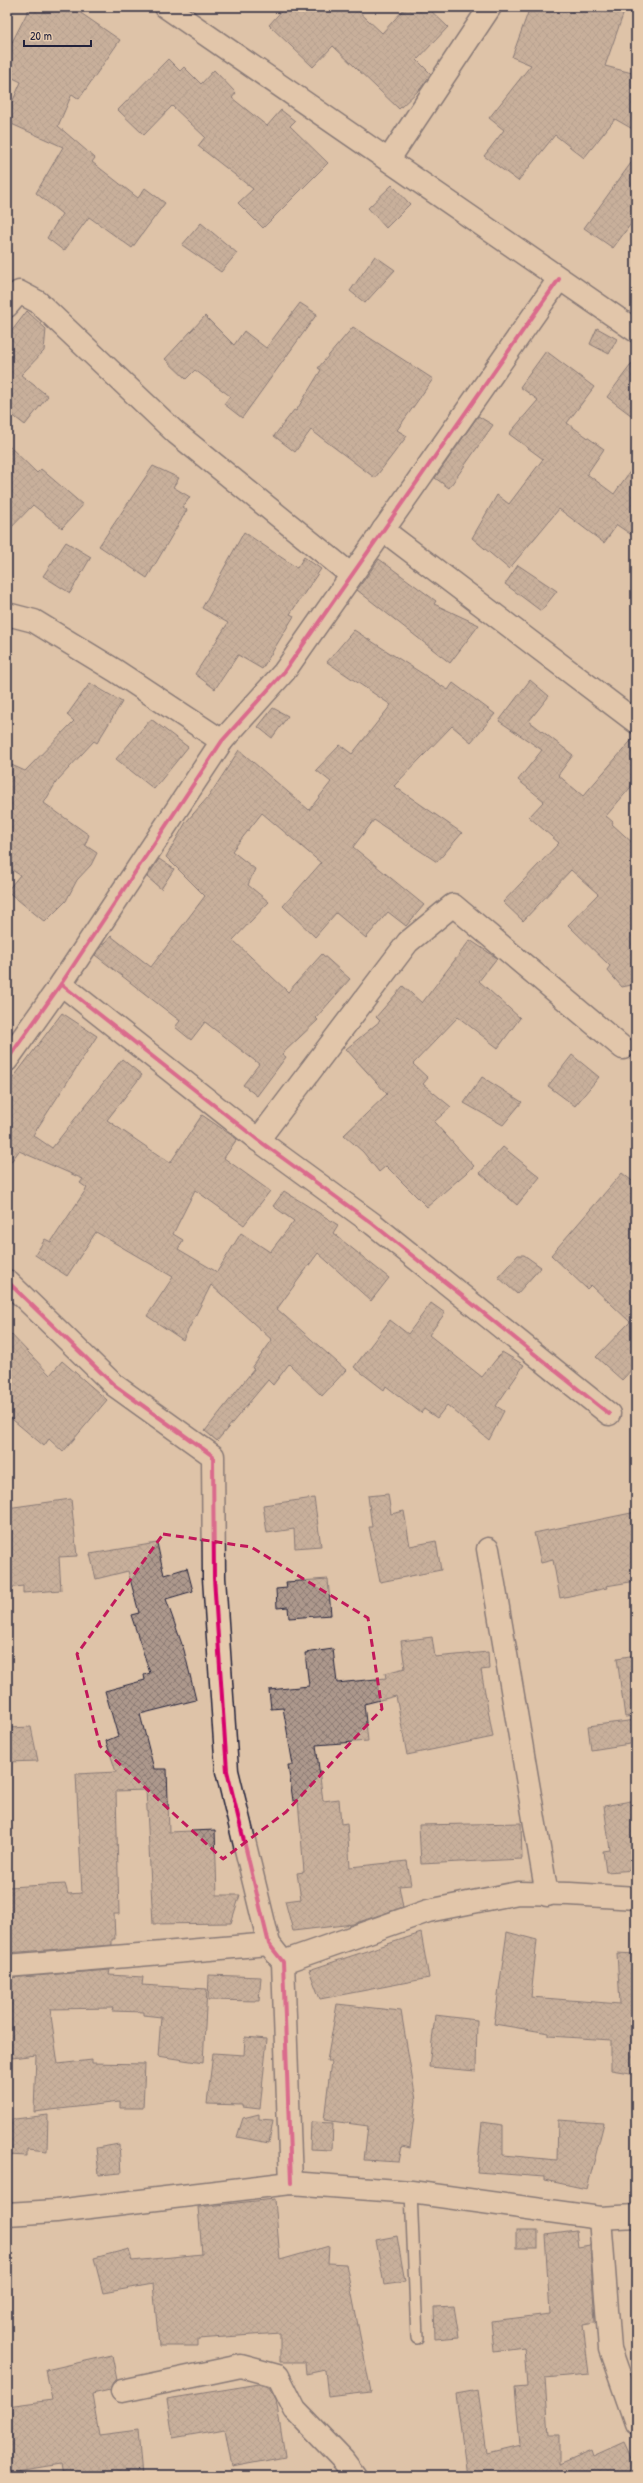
<svg xmlns="http://www.w3.org/2000/svg" width="643" height="2483" font-family="'Patrick Hand',sans-serif">
<style>
.building{fill:url(#building-cross-hatch);stroke:#22223b}
.lines{fill:none;stroke-linecap:round;stroke-linejoin:round}
.lane-casing{stroke:#22223b;stroke-width:14}
.street-casing{stroke:#22223b;stroke-width:25}
.lane{stroke:#e6caad;stroke-width:11}
.street{stroke:#e6caad;stroke-width:22}
.cycleway-casing{stroke:#e6caad;stroke-width:6}
.cycleway{stroke:#d6006c;stroke-width:4}
.marked{fill:none;stroke:#c2185b;stroke-width:3;stroke-dasharray:8 5;stroke-linejoin:round}
</style>
<defs>
<pattern id="building-cross-hatch" width="8" height="8" patternUnits="userSpaceOnUse"><rect width="8" height="8" fill="#ad988c"/><path d="M0 0l8 8M0 8l8-8" fill="none" stroke="#8c7c74"/></pattern>
</defs>
<rect width="100%" height="100%" fill="#dec3a8"/>
<filter id="ink" filterUnits="userSpaceOnUse"><feTurbulence type="fractalNoise" baseFrequency=".025" numOctaves="2"/><feDisplacementMap in="SourceGraphic" scale="8" xChannelSelector="R" yChannelSelector="G"/><feConvolveMatrix kernelMatrix="1 2 1 2 8 2 1 2 1" color-interpolation-filters="sRGB"/></filter>
<g filter="url(#ink)">
<!-- building -->
<g class="building">
<path d="M30,7h42l48,33 -41,59 -7,-5 -14,32 37,32 -3,4 46,36 7,-10 20,15 -33,45 -43,-31 -25,34 -17,-13 15,-24 -26,-21 27,-46 -56,-25v-8l14,-32 -14,-7v-23z"/>
<path d="M285,7h69l28,26 24,-26h21l21,20 -31,33 14,14 -10,14 -22,21 -66,-63 -20,21 -44,-42z"/>
<path d="M530,7h81l13,5 -19,54 31,8v57l-21,-12 -31,39 -29,-23 -37,46 -34,-25 20,-26 -15,-12 42,-53 -19,-8z"/>
<path d="M168,59l12,12 4,-4 17,17 13,-14 22,23 -4,5 35,28 14,-16 14,11 -5,5 38,37 -65,65 -25,-25 15,-14 -55,-43 7,-9 -33,-31 -28,29 -26,-25z"/>
<path d="M636,156v61l-23,31 -29,-20z"/>
<path d="M392,185l18,19 -24,24 -18,-20z"/>
<path d="M201,223l36,30 -16,19 -39,-27z"/>
<path d="M375,256l20,14 -30,33 -15,-12z"/>
<path d="M300,303l17,11 -75,104 -18,-14 6,-8 -35,-26 -9,9 -21,-20 40,-43 29,29 10,-14 22,17z"/>
<path d="M27,311l19,18 -2,22 -23,24 27,21 -23,29 -18,-14v-74z"/>
<path d="M353,327l80,52 -36,51 10,6 -32,42 -64,-48 -16,22 -21,-16 20,-26 2,1 25,-41 -3,-2z"/>
<path d="M597,328l20,11 -8,15 -19,-10z"/>
<path d="M546,351l48,36 -27,36 37,26 -17,25 27,20 22,-31v75l-19,-13 -13,18 -45,-34 -50,60 -37,-31 25,-43 12,9 34,-45 -34,-25 29,-34 -18,-13z"/>
<path d="M636,358v61l-29,-22z"/>
<path d="M478,416l15,9 -44,63 -14,-10z"/>
<path d="M7,444l30,29 4,-4 42,36 -21,23 -29,-23 -26,27z"/>
<path d="M153,466l26,12 -6,9 17,10 -7,10 4,3 -40,68 -48,-32z"/>
<path d="M244,532l53,36 7,-11 17,12 -31,45 4,2 -32,53 -24,-14 -23,34 -20,-15 33,-51 -26,-15z"/>
<path d="M66,542l25,15 -21,36 -27,-17z"/>
<path d="M379,559l57,42 -2,3 45,21 -29,38 -93,-73z"/>
<path d="M518,565l39,26 -16,20 -36,-27z"/>
<path d="M354,630l94,60 5,-7 42,31 -24,28 -19,-16 -58,60 68,47 -25,29 -63,-42 -21,27 71,58 -18,21 -18,-14 -22,26 -30,-25 -21,24 -32,-31 38,-43 -59,-50 -30,38 23,18 -7,16 21,17 -36,38 55,52 34,-38 28,25 -34,39 2,2 -36,34 4,3 -29,39 -14,-11 16,-21 -54,-42 -14,18 -16,-13 5,-6 -85,-66 16,-19 40,31 54,-71 -39,-39 20,-35 23,-26 30,-46 70,60 22,-28 -15,-12 24,-25 12,9 39,-49 -64,-43z"/>
<path d="M530,680l19,16 -20,25 44,34 -15,20 25,21 53,-61v46l-30,35 7,6 -1,2 24,22v138l-14,3 -15,-17 3,-4 -42,-41 30,-31 -27,-24 -48,51 -20,-19 56,-59 -30,-26 15,-16 -26,-21 24,-30 -43,-29z"/>
<path d="M90,683l32,19 -25,41 -3,-2 -37,40 -13,22 45,32 -4,10 12,8 -6,12 -14,15 -11,21 -21,21 -38,-31 13,-16 -13,-8v-104l18,8 49,-50 -7,-6z"/>
<path d="M273,708l15,8 -16,22 -14,-11z"/>
<path d="M151,719l37,28 -34,42 -38,-30z"/>
<path d="M159,859l15,10 -13,20 -14,-12z"/>
<path d="M470,940l27,18 -18,23 41,37 -22,30 -40,-31 -45,47 15,14 -5,6 28,23 -17,15 40,44 -47,41 -41,-41 -7,6 -16,-20 -19,-17 43,-41 -41,-45 34,-28 -4,-4 27,-31 19,17z"/>
<path d="M62,1013l35,23 -64,99 19,13 70,-89 20,16 -35,45 63,43 32,-48 35,24 -13,19 46,33 -26,34 -49,-35 -22,44 10,6 -5,9 39,23 24,-39 29,19 24,-31 -21,-15 11,-15 54,34 -5,8 56,45 -18,23 -53,-48 -41,56 69,61 -24,26 -33,-32 -16,21 -5,-5 -51,61 -12,-10 49,-62 -2,-1 20,-28 -61,-55 -28,55 -36,-24 26,-39 -77,-45 -29,44 -32,-21 10,-16 6,3 36,-54 -7,-5 3,-4 -64,-28 -12,16v-81z"/>
<path d="M572,1055l27,22 -24,29 -27,-20z"/>
<path d="M482,1077l40,25 -19,23 -39,-22z"/>
<path d="M503,1147l37,30 -23,28 -37,-32z"/>
<path d="M622,1173l14,11v181l-14,15 -26,-23 34,-35 -39,-37 -4,4 -36,-34z"/>
<path d="M518,1255h6l17,12 -24,27 -19,-17z"/>
<path d="M431,1303l14,10 -16,22 53,42 20,-25 22,13 -28,41 8,5 -15,29 -42,-35 -10,13 -13,-9 -3,4 -35,-27 -2,4 -30,-23 36,-47 18,14z"/>
<path d="M7,1330l43,45 12,-14 45,39 -44,52 -14,-13 -5,7 -37,-31z"/>
<path d="M388,1494l3,20 13,-3 6,35 26,-5 5,29 -61,12 -11,-55h3l-4,-31z"/>
<path d="M314,1498l7,48 -26,2 -1,-19 -27,4 -4,-28z"/>
<path d="M71,1499l6,57 -18,1 2,33 -38,3v-7l-16,2v-80z"/>
<path d="M636,1512v69l-30,5 1,2 -47,10 -7,-38 -12,3 -7,-30z"/>
<path d="M157,1543l7,32 23,-7 6,23 -27,8 18,51 12,50 -56,14 14,55h13l2,63 46,-2 2,65h23l-9,28 -78,1 -7,-134 -30,1 3,123h-5l1,25h-3v6l-105,8 1,-66 57,-3 3,10 14,-1 -6,-119 40,-2 -10,-31 12,-5 -13,-45 40,-11 -1,-5 6,-2 -19,-58 8,-2 -11,-42 -32,8 -6,-25z"/>
<path d="M328,1579l3,36 -42,3 -1,-11 -11,1 -1,-19 11,-1 -1,-6z"/>
<path d="M432,1637l3,20 53,-5 1,17 -8,1 12,67 -86,18 -11,-59 -32,8 4,37 -52,4 7,56 16,-2 2,25 6,-1 3,44 57,-6 4,24 -12,1 4,21 -50,17 -60,7 -8,-30 16,-2 -4,-26 7,-1 -6,-72 -5,1 -5,-36h5l-10,-57 -12,1 -2,-19 40,-4 -4,-33 28,-4 4,34 49,-5 -1,-5 20,-5 -4,-27z"/>
<path d="M636,1655v61l-11,1 -8,-59z"/>
<path d="M636,1720v23l-45,7 -3,-24z"/>
<path d="M31,1727l7,34 -31,1v-34z"/>
<path d="M636,1800v34l-4,1 4,35 -30,2 -3,-21 7,-1 -6,-44z"/>
<path d="M521,1823l1,36 -101,5 -2,-39z"/>
<path d="M507,1932l30,8 -6,57 89,7 -3,-51 19,1v120l-25,-4v-30l-62,-4v-3l-55,-9z"/>
<path d="M421,1933l8,45 -109,21 -11,-29z"/>
<path d="M110,1970l-1,5 34,2 -1,8 65,4 -4,74 -45,-7 3,-39 -18,-2v-3l-31,-1 1,-3 -63,1 8,55 34,-4v3l53,1 -2,44h-23v-6l-86,10 2,-57 -24,3 -5,-33v-47z"/>
<path d="M209,1975l52,2 -2,24 -51,-1z"/>
<path d="M337,2004l64,7 15,89 -6,48 -8,-2 -3,16 -35,-2 4,-34 -44,-6 7,-59h-4z"/>
<path d="M435,2015l42,5 -1,51 -47,-4z"/>
<path d="M245,2037l22,2 -7,70 -18,-2v-2l-35,-1 6,-51 31,2z"/>
<path d="M259,2114v5l14,1 -4,23 -32,-6 6,-19z"/>
<path d="M48,2115l-1,36 -20,-2v7l-20,-1v-35z"/>
<path d="M558,2120l46,3 -17,66 -43,-9v-3l-67,-5 5,-50 21,3v30l54,5z"/>
<path d="M311,2122l22,1 -1,27 -22,-1z"/>
<path d="M119,2144l2,29 -22,2 -3,-27z"/>
<path d="M275,2199l5,61 49,-14 -1,17 18,1 25,128 -43,5 -3,-27 -19,4 -1,-12h-25v-29l-82,6v7h-39l-6,-62 -50,9 -9,-35 35,-9 3,12 70,-7 -4,-47z"/>
<rect x="516" y="2231" width="22" height="17"/>
<path d="M576,2231l2,16 12,-2 5,78 -12,2 6,49 -44,4 4,57h10v29l33,-14 2,6 31,-14 11,24v10h-169l-11,-82 22,-4 9,63 33,-8 -5,-57 12,-1 -3,-40 -30,4 -3,-30 59,-7 -5,-79z"/>
<path d="M397,2236l8,46 -21,3 -8,-45z"/>
<path d="M454,2306l5,31 -24,2 -1,-32z"/>
<path d="M112,2355l5,25 -4,2 -3,8 -18,4 7,41 39,-5 4,46h-79l-2,-12 -54,9v-67l45,-6 -6,-30z"/>
<path d="M259,2384l10,3 7,12 9,58 -53,10 -7,-38 -52,9 -6,-39z"/>
</g>
<g class="lines">
<!-- lane casing -->
<g class="lane-casing">
<path id="lane" d="M411,2192l6,146"/>
</g>
<!-- street casing -->
<g class="street-casing">
<g id="street">
<path d="M166,7l470,324"/>
<path d="M389,159l101,-152"/>
<path d="M7,306l12,-14 19,10 138,131 174,141"/>
<path d="M383,530l253,192"/>
<path d="M7,614l27,7 82,50 106,70"/>
<path d="M61,984l197,156 115,84 236,190"/>
<path d="M7,1060l54,-76 161,-243 62,-69 275,-393"/>
<path d="M258,1140l150,-198 45,-37 170,143"/>
<path d="M7,1281l107,104 99,71 1,122 13,193 42,173 14,18 8,221"/>
<path d="M488,1549l59,346"/>
<path d="M283,1962l145,-51 90,-18 52,1 66,4"/>
<path d="M7,1966l262,-22"/>
<path d="M7,2214l49,-3 235,-28 120,9 189,26 36,-2"/>
<path d="M600,2218l10,131 26,74"/>
<path d="M122,2391l119,-25 37,10 17,34 48,50 12,16"/>
</g>
</g>
<!-- lane -->
<use href="#lane" class="lane"/>
<!-- street -->
<use href="#street" class="street"/>
<!-- cycleway casing -->
<g class="cycleway-casing">
<g id="cycleway">
<path d="M61,984l197,156 115,84 236,190"/>
<path d="M7,1060l54,-76 161,-243 62,-69 275,-393"/>
<path d="M7,1281l107,104 99,71 1,122 13,193 42,173 14,18 8,221"/>
</g>
</g>
<!-- cycleway -->
<use href="#cycleway" class="cycleway"/>
</g>
</g>
<!-- marked area -->
<path d="M0 0H643V2483H0ZM163,1534l88,13 117,71 14,91 -96,103 -63,47 -123,-113 -23,-92z" fill="#dec3a8" fill-opacity=".55" fill-rule="evenodd"/>
<path class="marked" d="M163,1534l88,13 117,71 14,91 -96,103 -63,47 -123,-113 -23,-92z"/>
<!-- margin -->
<rect width="643" height="2483" fill="none" stroke="#e6caad" stroke-width="24"/>
<rect x="12" y="12" width="619" height="2459" fill="none" stroke="#22223b" stroke-width="1.5" filter="url(#ink)"/>
<!-- scale -->
<path d="M24 40v6h67v-6" fill="none" stroke="#22223b" stroke-width="2"/>
<text x="30" y="40" font-size="12" fill="#22223b" stroke="#e6caad" stroke-width="3" paint-order="stroke">20 m</text>
</svg>
